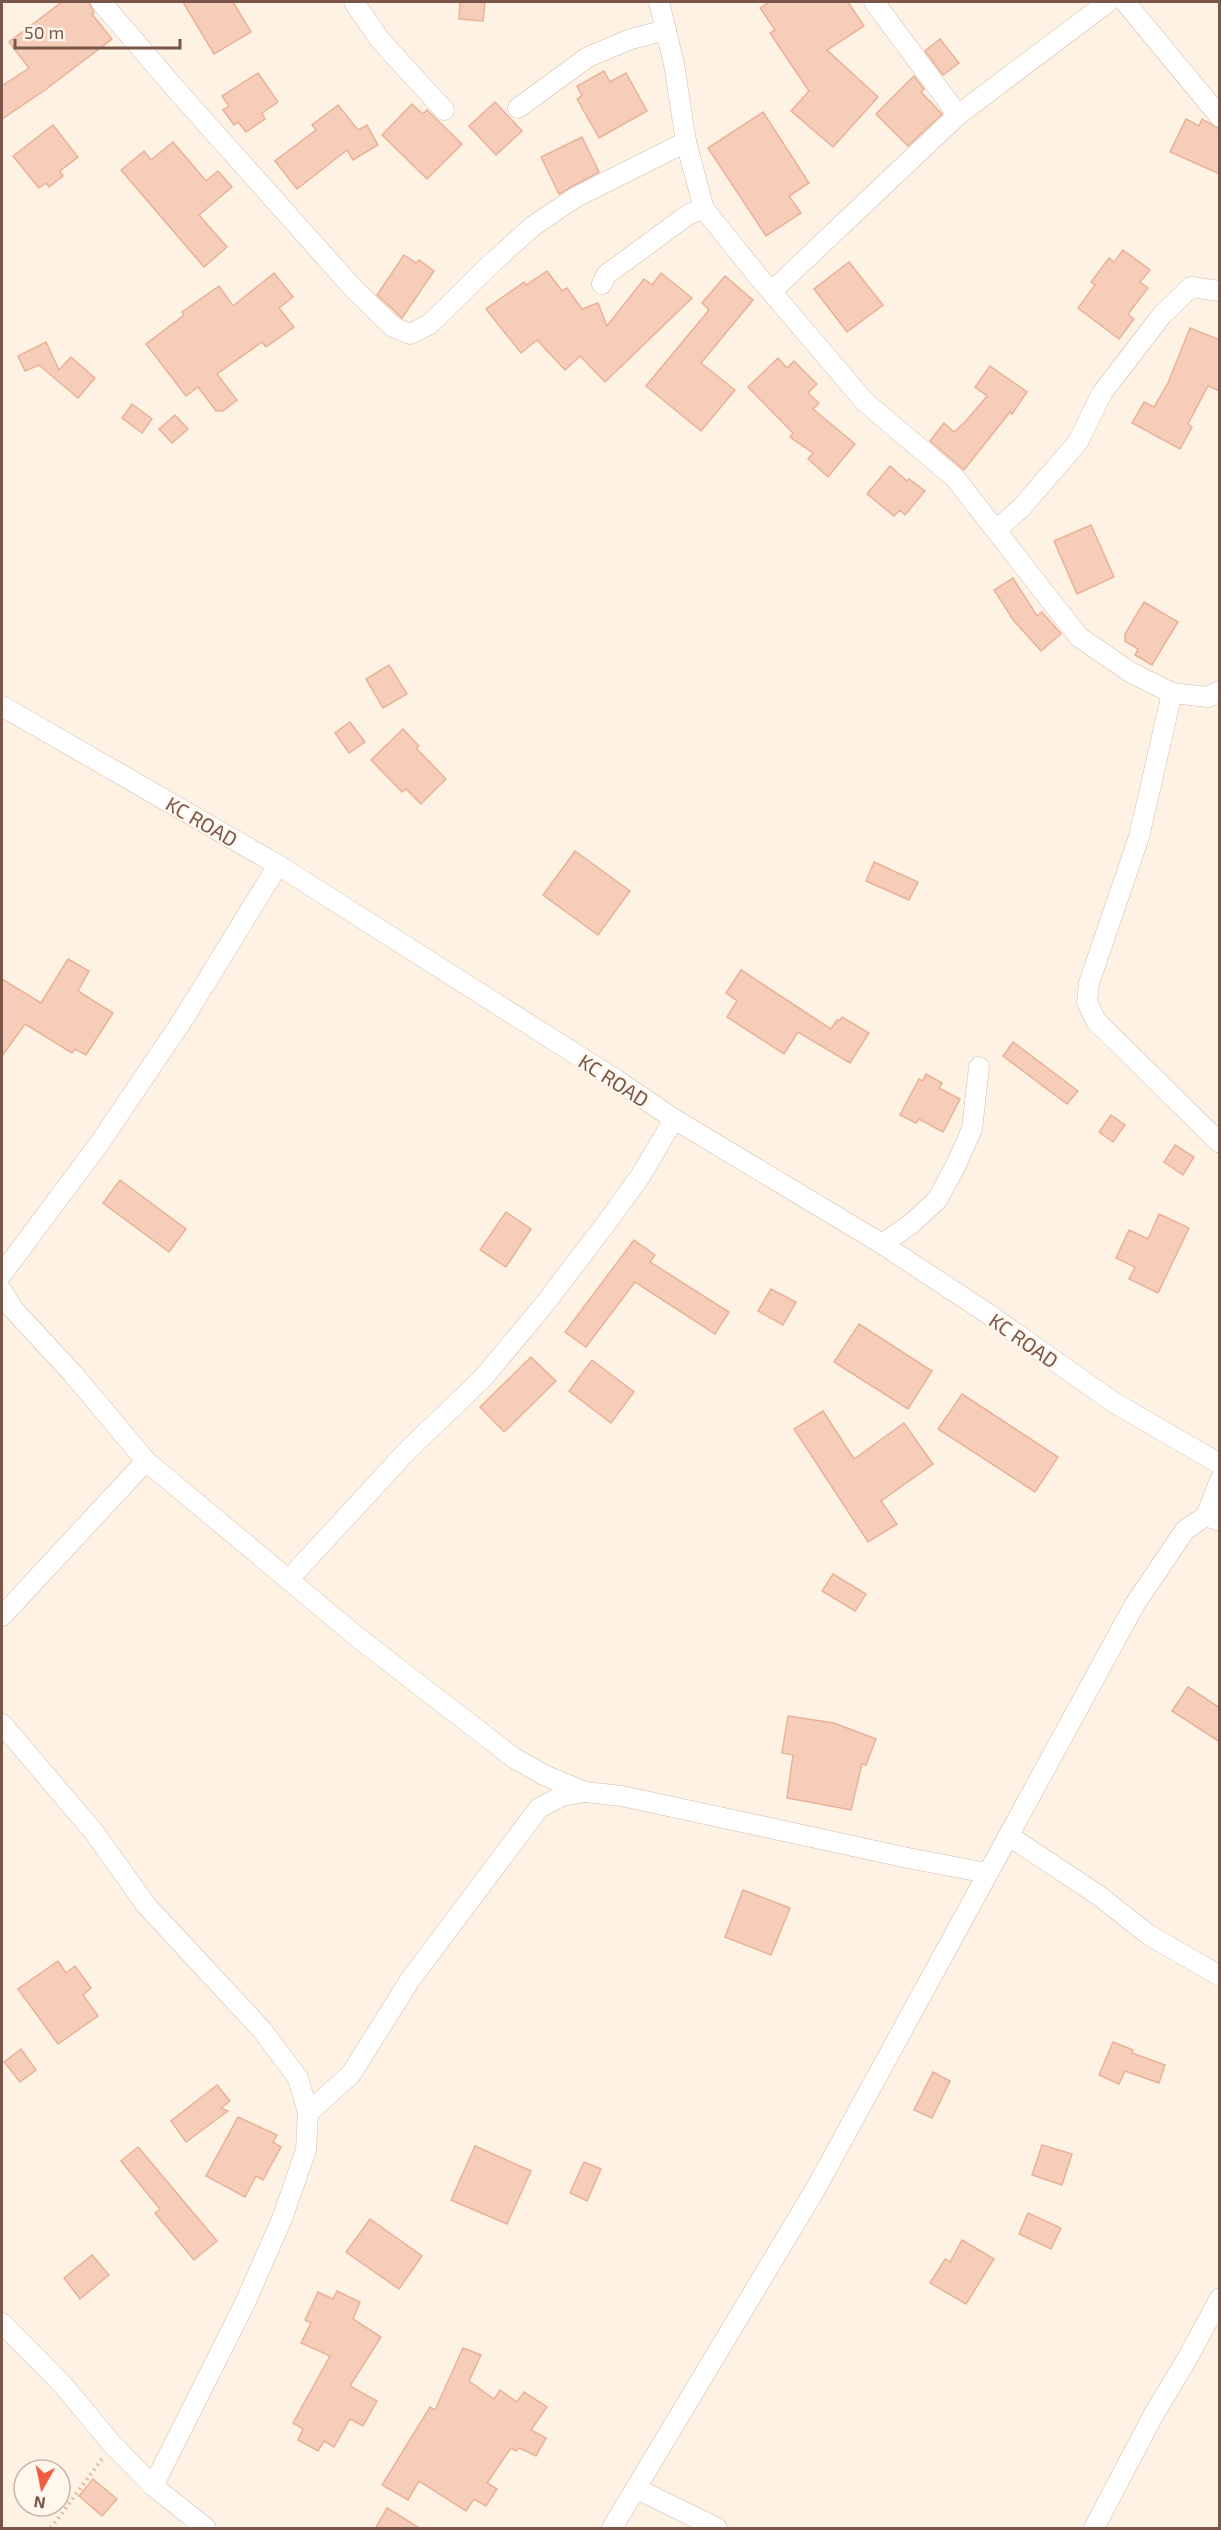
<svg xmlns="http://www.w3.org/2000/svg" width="1221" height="2530" font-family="'Exo 2',sans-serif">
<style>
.building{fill:#f6cdb9;stroke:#e9b298;stroke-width:1.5}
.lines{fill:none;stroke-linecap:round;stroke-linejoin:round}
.minor-casing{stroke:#d3bbac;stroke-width:21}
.path{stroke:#dbb09c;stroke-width:4;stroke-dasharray:1.5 4.5;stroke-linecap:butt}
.minor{stroke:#fff;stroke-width:20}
.labels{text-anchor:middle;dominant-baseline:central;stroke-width:4.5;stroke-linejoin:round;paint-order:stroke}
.street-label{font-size:20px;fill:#795647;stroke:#fff6ec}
</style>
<rect width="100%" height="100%" fill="#fef2e4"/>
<!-- building -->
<g class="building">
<path d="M62,2h27l5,11 -2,1 20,25 -67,51 -43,29v-33l27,-18 -20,-26z"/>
<path d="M183,2h50l18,30 -37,22z"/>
<path d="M460,2h25l-2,19 -24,-2z"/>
<path d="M769,2h79l16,24 -37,24 51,47 -45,50 -42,-36 18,-20 -39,-58 5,-3 -15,-22z"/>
<path d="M940,39l19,24 -16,12 -18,-24z"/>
<path d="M604,71l6,11 16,-9 21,38 -48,27 -22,-39 5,-3 -5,-10z"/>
<path d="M258,73l20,29 -16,11 3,6 -19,13 -8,-10 -4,3 -11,-15 6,-4 -7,-10z"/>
<path d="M914,76l10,13 -3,3 21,22 -34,32 -32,-32z"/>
<path d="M495,102l27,29 -26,24 -27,-29z"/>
<path d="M412,104l11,10 4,-4 35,34 -35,35 -45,-44z"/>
<path d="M338,105l20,25 9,-5 11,20 -25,15 -6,-10 -50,39 -22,-28 41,-31 -4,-5z"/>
<path d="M763,112l46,71 -20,13 12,17 -35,23 -58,-88z"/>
<path d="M1186,119l13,7 3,-7 18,10v45l-50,-22z"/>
<path d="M53,125l25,32 -18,14 3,5 -14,11 -3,-4 -7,5 -26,-32z"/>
<path d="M582,137l17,35 -40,22 -18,-37z"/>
<path d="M173,142l33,39 12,-10 14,16 -33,28 28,32 -23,20 -83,-97 23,-19 7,9z"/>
<path d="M1123,250l27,20 -10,12 8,6 -20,26 6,5 -15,20 -41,-31 17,-23 -4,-3 18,-24 5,4z"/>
<path d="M404,255l12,8 3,-3 15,11 -32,47 -25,-23z"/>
<path d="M849,262l34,43 -36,27 -33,-43z"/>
<path d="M547,271l15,20 5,-3 15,21 16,-6 9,23 37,-47 8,6 9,-12 31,25 -87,84 -25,-26 -15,14 -28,-30 -16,13 -35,-44 38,-27 2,3z"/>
<path d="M274,273l19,24 -14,11 15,19 -28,20 -4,-5 -45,32 20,26 -14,11h-7l-18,-24 -12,9 -40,-52 38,-29 -2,-3 37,-26 14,20z"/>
<path d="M725,276l28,24 -52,63 34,27 -34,41 -55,-45 63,-76 -7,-7z"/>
<path d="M1190,328l30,12v51l-12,-5 -20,38 4,3 -12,22 -48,-26 12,-21 10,5 14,-24z"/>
<path d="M46,342l13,28 12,-13 24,21 -17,20 -39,-33 -14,6 -7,-15z"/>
<path d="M778,358l9,10 7,-7 23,23 -9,9 11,10 -6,6 42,35 -27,33 -20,-18 5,-6 -23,-16 3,-4 -45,-46z"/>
<path d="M990,366l37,26 -15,22 -2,-2 -46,58 -34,-29 14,-18 10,9 12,-11 21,-25 -12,-9z"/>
<path d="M132,404l20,15 -10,14 -20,-15z"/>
<path d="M175,415l13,14 -16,14 -13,-14z"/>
<path d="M890,466l17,15 2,-2 16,12 -20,24 -5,-5 -6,6 -27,-22z"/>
<path d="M1091,525l23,52 -37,17 -23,-53z"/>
<path d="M1013,578l24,38 5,-4 19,22 -20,17 -27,-30 -20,-31z"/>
<path d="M1144,602l34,20 -26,43 -17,-10 3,-6 -13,-8v-7z"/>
<path d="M389,665l18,29 -24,14 -17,-29z"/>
<path d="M350,722l15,20 -16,11 -14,-20z"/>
<path d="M403,729l16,17 -3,2 30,31 -25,25 -15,-15 -4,3 -31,-32z"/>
<path d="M575,851l55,40 -32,44 -55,-40z"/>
<path d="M874,862l44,20 -9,18 -43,-19z"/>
<path d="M68,959l21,12 -11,20 35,22 -27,42 -11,-6 -3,4 -47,-29 -23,32v-77l39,24z"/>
<path d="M741,970l90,59 6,-9 2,1 3,-4 27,16 -19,30 -52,-31 -14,22 -57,-37 10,-16 -11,-8z"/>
<path d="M1013,1042l65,49 -11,13 -64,-48z"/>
<path d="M926,1074l16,9 -3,5 21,11 -17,33 -24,-13 -3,4 -16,-8 19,-36 4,2z"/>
<path d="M1111,1115l14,10 -12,17 -14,-10z"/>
<path d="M1175,1145l19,12 -11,18 -19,-13z"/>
<path d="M120,1180l66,49 -17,23 -66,-49z"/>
<path d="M506,1212l25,17 -25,38 -26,-17z"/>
<path d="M1159,1214l30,14 -31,65 -29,-14 6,-12 -19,-9 13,-28 19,9z"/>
<path d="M634,1240l21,15 -5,7 79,50 -14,22 -80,-52 -49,65 -21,-15z"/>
<path d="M771,1289l25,13 -13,23 -25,-14z"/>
<path d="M859,1324l73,47 -24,38 -74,-47z"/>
<path d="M531,1357l25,24 -52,51 -24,-25z"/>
<path d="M592,1360l42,32 -23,31 -42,-32z"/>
<path d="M962,1394l96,63 -23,35 -97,-63z"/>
<path d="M823,1411l31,48 50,-36 29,41 -52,37 16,23 -29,18 -74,-113z"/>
<path d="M833,1574l33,20 -11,17 -33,-20z"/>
<path d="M1188,1687l32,21v34l-48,-31z"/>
<path d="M788,1716l46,7 42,16 -10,26 -4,-1 -11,46 -64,-12 6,-43 -11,-2z"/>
<path d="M743,1890l47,18 -19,47 -46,-18z"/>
<path d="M58,1961l8,12 9,-7 16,22 -8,7 15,21 -40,28 -40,-55z"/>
<path d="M1113,2042l20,8 -1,3 33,12 -6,18 -34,-12 -6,13 -20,-9z"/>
<path d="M21,2049l15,21 -16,12 -16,-20z"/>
<path d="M933,2072l17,9 -18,37 -18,-8z"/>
<path d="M217,2085l13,16 -9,7 7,3 -42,31 -15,-21z"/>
<path d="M238,2117l39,18 -4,7 8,5 -18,33 -7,-4 -11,21 -39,-21z"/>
<path d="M1042,2145l30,9 -10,31 -30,-10z"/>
<path d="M475,2146l56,25 -24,53 -56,-24z"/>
<path d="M138,2147l79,94 -23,19 -39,-47 5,-4 -39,-48z"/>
<path d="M584,2162l17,7 -14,32 -17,-8z"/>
<path d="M1028,2213l33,15 -10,21 -32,-15z"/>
<path d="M370,2219l52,37 -23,33 -53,-37z"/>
<path d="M962,2240l32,19 -28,45 -36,-21 15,-24 5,3z"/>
<path d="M92,2255l17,20 -29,24 -16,-21z"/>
<path d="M337,2291l23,11 -7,17 28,18 -31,49 27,15 -14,25 -13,-7 -16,28 -10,-6 -6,10 -20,-11 5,-11 -10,-6 37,-67 -29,-13 10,-20 -6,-3 13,-28 15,7z"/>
<path d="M463,2348l18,7 -12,26 25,18 6,-9 17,12 7,-10 23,15 -16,23 15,8 -10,18 -17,-8 -3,3 -5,-3 -24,35 10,6 -11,17 -12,-7 -8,12 -47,-30 -11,19 -26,-15 48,-78 5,3z"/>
<path d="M93,2479l24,20 -15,17 -23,-20z"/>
<path d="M387,2508l34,21h-46z"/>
</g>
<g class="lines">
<!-- minor casing -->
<g class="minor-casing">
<g id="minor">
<path d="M101,2l79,92 173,194 40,39 17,7 20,-10 63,-62 40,-36 43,-29 110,-55"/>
<path d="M354,2l26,38 64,70"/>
<path d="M659,2l15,62 12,78 18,67 53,66 108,127 90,76 124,159 51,35 42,21 36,4 12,-6"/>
<path d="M874,2l84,113"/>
<path d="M1125,2l95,115"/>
<path d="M518,108l70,-51 43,-18 35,-9"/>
<path d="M602,284l4,-9 83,-61 15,-5"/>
<path d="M772,291l186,-176 150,-113"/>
<path d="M997,529l24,-21 57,-66 24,-49 60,-78 29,-28 29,4"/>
<path d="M1172,693l-33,144 -50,146 -2,19 9,19 124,122"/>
<path d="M2,706l276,159 337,214 59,40 208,125 105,69 126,89 107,62"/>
<path d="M882,1244l29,-20 26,-24 18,-33 17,-38 7,-62"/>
<path d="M2,1274l97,-130 85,-126 94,-153"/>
<path d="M2,1291l11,18 61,66 72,86 215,179 153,118 30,17 41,17 37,4 286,62 79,15"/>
<path d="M1206,1516l14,-36"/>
<path d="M289,1579l119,-129 75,-72 60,-72 68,-89 30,-42 33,-56"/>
<path d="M2,1616l144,-155"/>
<path d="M2,1724l92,108 52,73 116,125 36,48 10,35 -2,37 -24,69 -37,84 -92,183"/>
<path d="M1009,1836l89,59 51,40 71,41"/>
<path d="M308,2113l43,-39 59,-94 129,-172 23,-12 23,-4"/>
<path d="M2,2323l61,62 49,59 41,42 53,42"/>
<path d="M637,2489l80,39"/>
<path d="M612,2528l203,-338 320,-586 50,-74 21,-14 14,5"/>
<path d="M1094,2528l60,-114 33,-55 33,-61"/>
</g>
</g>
<!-- path -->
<path class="path" d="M51,2528l51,-69"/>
<!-- minor -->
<use href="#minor" class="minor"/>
</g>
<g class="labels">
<!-- street labels -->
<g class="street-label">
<text transform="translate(202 821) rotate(30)">KC ROAD</text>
<text transform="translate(614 1080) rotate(33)">KC ROAD</text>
<text transform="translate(1024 1340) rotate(35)">KC ROAD</text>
</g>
</g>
<!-- border -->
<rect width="1221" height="2530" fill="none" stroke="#795647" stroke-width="6"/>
<!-- north arrow -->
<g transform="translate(42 2488) rotate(189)"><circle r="28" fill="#fff6ec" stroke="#c9b6aa" stroke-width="1.5"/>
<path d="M0-4.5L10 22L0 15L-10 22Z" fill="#f15c40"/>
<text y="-9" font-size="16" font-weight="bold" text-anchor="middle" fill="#795647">N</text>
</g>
<!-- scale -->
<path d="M15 39v9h165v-9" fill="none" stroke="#795647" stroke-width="3"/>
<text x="24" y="39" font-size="18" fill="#795647" stroke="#fff6ec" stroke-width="4.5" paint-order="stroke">50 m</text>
</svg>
